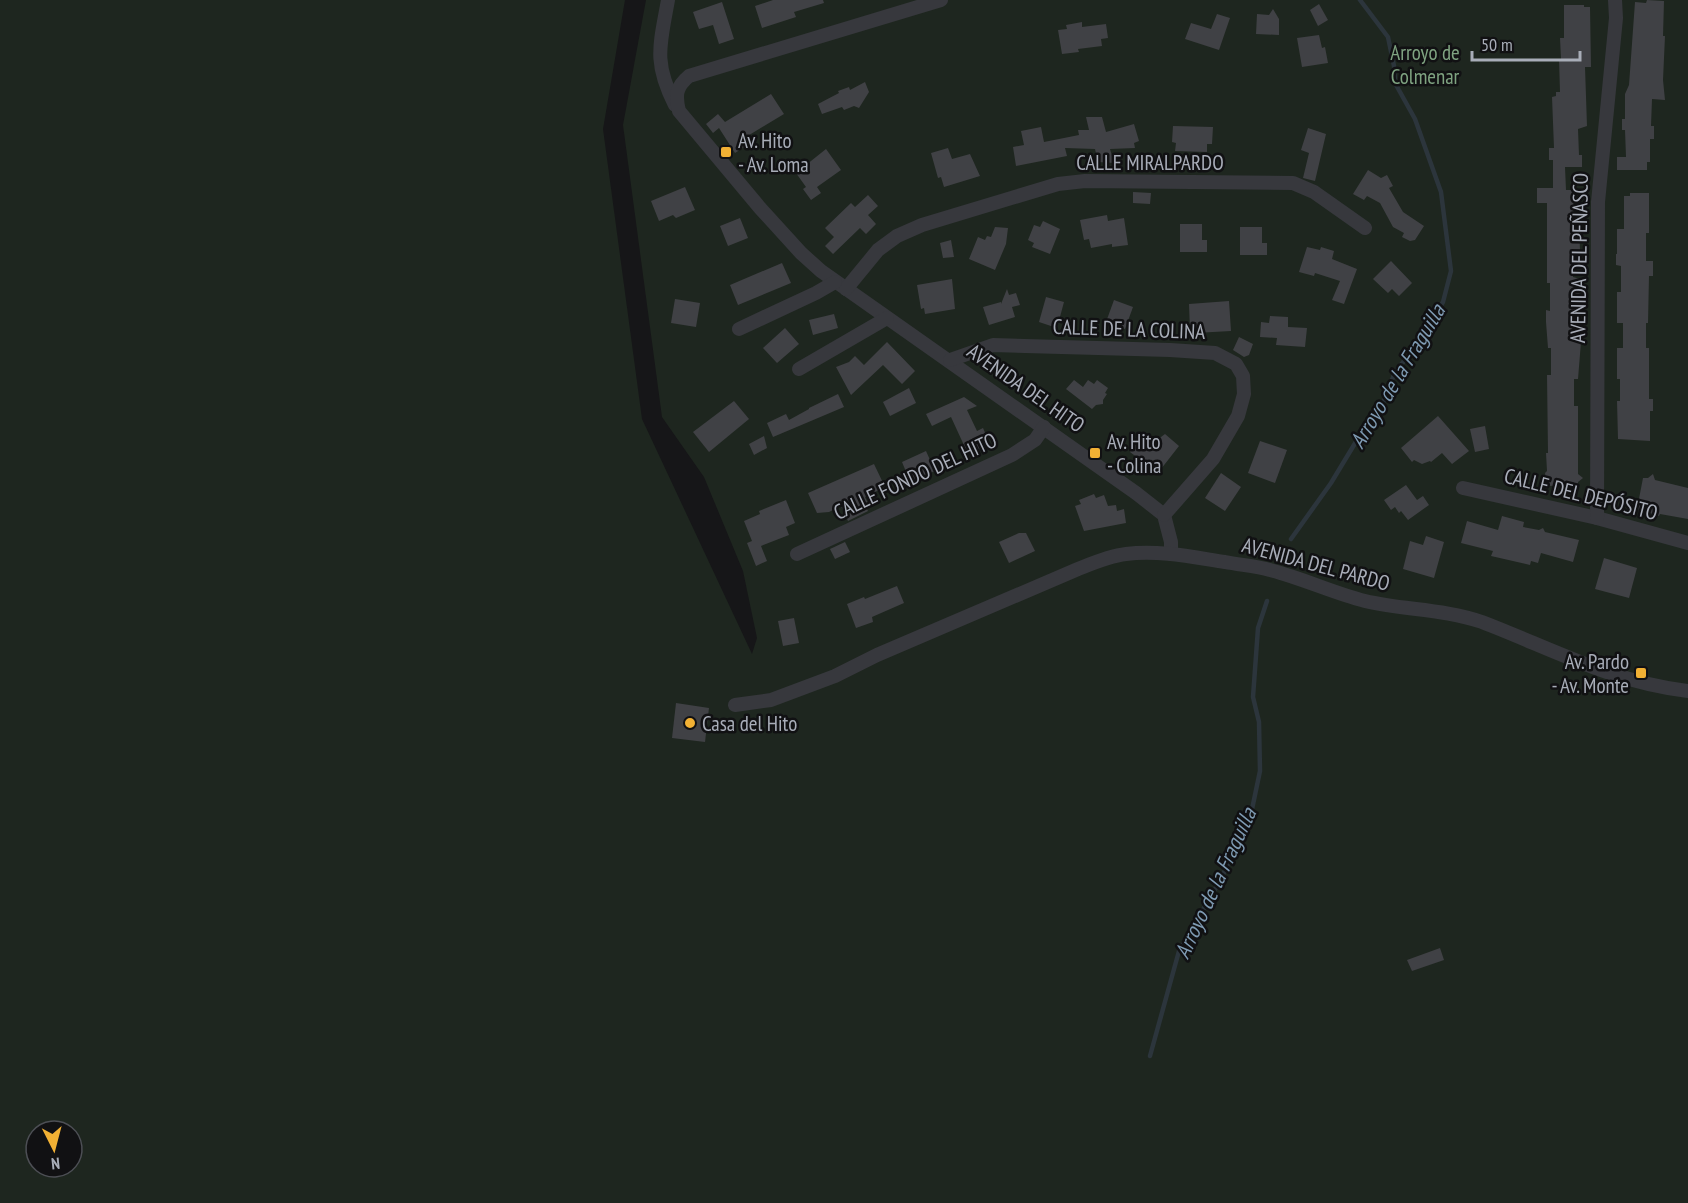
<svg xmlns="http://www.w3.org/2000/svg" width="1688" height="1203" font-family="'PT Sans Narrow',sans-serif">
<style>
.green{fill:#1e261f;fill-rule:evenodd}
.lines{fill:none;stroke-linecap:round;stroke-linejoin:round}
.stream{stroke:#2c353c;stroke-width:4.5}
.building{fill:#404145}
.minor{stroke:#37383d;stroke-width:14}
.poi-dot{fill:#f2b134;stroke:#111113;stroke-width:2}
.labels{text-anchor:middle;dominant-baseline:central;stroke-width:5;stroke-linejoin:round;paint-order:stroke}
.park-label{font-size:21px;fill:#7fa381;stroke:#111113}
.poi-label{font-size:21px;fill:#a8adb8;stroke:#111113;text-anchor:start}
.street-label{font-size:21px;fill:#a8adb8;stroke:#111113}
.water-label{font-size:22px;font-style:italic;fill:#7f9bb3;stroke:#111113}
</style>
<rect width="100%" height="100%" fill="#161618"/>
<!-- green -->
<path class="green" d="M0,0h625l-22,129 39,290 110,235 5,-16 -14,-67 -39,-94 -42,-60 -39,-292 23,-125h1042v1203h-1688zM36,1131h36v36h-36z"/>
<g class="lines">
<!-- stream -->
<g class="stream">
<path d="M1291,539l40,-56 26,-43 26,-37 12,-31 23,-28 25,-42 8,-31 -10,-79 -26,-73 -20,-36 -1,-17 -6,-29 -28,-37"/>
<path d="M1150,1056l29,-105 42,-72 30,-65 9,-43 -1,-49 -6,-25 5,-69 9,-27"/>
</g>
</g>
<!-- building -->
<g class="building">
<path d="M773,0h50l1,3 -30,9 2,5 -34,11 -7,-22z"/>
<path d="M1647,0l17,1 -1,35h2l-2,44 2,20 -13,-1 -1,27h3v13h-4v23h-3v8h-30v-13h9l-1,-27h-3v-11h3v-25l4,-9 6,-83 11,1z"/>
<path d="M722,2l12,37 -15,5 -6,-19 -14,4 -6,-17z"/>
<path d="M1319,4l9,16 -10,6 -8,-16z"/>
<path d="M1564,5h20v2h6l1,60h-6l2,59 -9,3 1,26h3v12h-17l1,23h8l-1,31h6l1,30 -7,1v25l7,2 -1,35 -7,2v25l9,1 -3,37h-4v27h4v68l5,4 -5,4v3l-31,1 -2,-13 2,-2 -1,-18h2l-1,-78h4v-27h-3l-2,-26v-12l4,1v-28h-3v-80h-10v-15h16v-28h-4v-12h5l-2,-51 4,-1v-4h4l-1,-33h2l-1,-21h4z"/>
<path d="M1273,9l6,10v16l-23,-1 1,-20 12,1z"/>
<path d="M1217,14l13,4 -11,32 -34,-11 6,-16 20,6z"/>
<path d="M1082,22v5l24,-3 2,14 -7,1 1,7 -24,3 1,3 -17,2 -4,-24 9,-1 -1,-4z"/>
<path d="M1319,35l3,13 3,-1 3,16 -26,4 -5,-29z"/>
<path d="M865,82l4,10 -10,16 -5,-2 -10,4 -2,-3 -20,7 -4,-10 21,-11 -1,-2 11,-4 1,3z"/>
<path d="M771,94l13,20 -43,26 5,6 -11,7 -16,-25 -6,5 -7,-9 12,-10 7,8z"/>
<path d="M1086,117h16l4,15 28,-8 5,17 -5,2 1,5 -25,1 4,14 -16,-1 -3,-13 -30,-1 2,8 -51,10 -3,-19 11,-2 -3,-14 20,-4 3,15 35,-7 -1,-5h11z"/>
<path d="M1173,126l40,1 -1,17h-5v8l-32,-1 1,-8 -4,-1z"/>
<path d="M1308,128l18,6 -11,47 -12,-3 6,-25 -8,-3z"/>
<path d="M948,148l4,11 18,-5 10,22 -36,11 -3,-10 -3,1 -7,-25z"/>
<path d="M826,149l15,21 -24,17 4,6 -10,7 -8,-11 3,-2 -10,-14z"/>
<path d="M1368,170l13,8 6,-3 6,11 -4,2 14,24 21,14 -9,14 -5,1 -8,-4 2,-4 -11,-6 -13,-24 -13,-7 -3,4 -11,-6z"/>
<path d="M685,187l10,23 -19,8 -3,-3 -14,6 -8,-20z"/>
<path d="M1133,192l18,1 -1,11 -17,-1z"/>
<path d="M1630,193h19v40h-3v28h7v15h-4l-1,47h-2v25h3v51h4v12h-3v30l-32,-2 -1,-38h3v-22h-3v-31h6v-25h-6v-31h4v-26l-5,-1v-11h1v-25h7v-33h6z"/>
<path d="M868,195l10,11 -10,9 8,9 -10,10 -6,-6 -27,26 -8,-8 9,-9 -9,-9 26,-25 4,4z"/>
<path d="M1107,215l1,6 16,-3 4,27 -16,2v-3l-21,4 -2,-9 -5,1 -4,-20z"/>
<path d="M740,218l8,20 -20,8 -8,-20z"/>
<path d="M1043,221l17,8 -10,25 -18,-7 2,-4 -6,-3 6,-15 6,2z"/>
<path d="M1180,224h22v16h5v12h-27z"/>
<path d="M995,227l13,1 -2,16 -11,26 -26,-11 9,-22 7,3 2,-4 4,1z"/>
<path d="M1240,227h22v16h5v12h-27z"/>
<path d="M951,240l3,17 -11,1 -3,-15z"/>
<path d="M1307,247l13,3 1,-3 13,4 -2,8 25,10 -13,35 -12,-4 8,-19 -25,-8 -1,3 -15,-4z"/>
<path d="M1391,261l21,22 -13,13 -7,-7 -4,4 -15,-14z"/>
<path d="M782,263l9,20 -53,22 -8,-20z"/>
<path d="M952,279l3,30 -30,5 -1,-6 -3,1 -4,-24z"/>
<path d="M1007,289l2,6 7,-2 4,12 -8,2 3,10 -26,8 -6,-18 18,-5v2z"/>
<path d="M1046,297l18,5 -7,26 -18,-6z"/>
<path d="M675,299l25,4 -4,24 -25,-4z"/>
<path d="M1114,300l19,7 -8,22 -19,-7z"/>
<path d="M1229,301l2,30 -36,2 -1,-2h-4l-1,-27z"/>
<path d="M834,314l4,14 -25,7 -4,-15z"/>
<path d="M1270,316l18,1v10l19,1 -2,19 -29,-2 1,-7 -17,-1 1,-15 8,1z"/>
<path d="M785,328l14,16 -22,19 -14,-15z"/>
<path d="M1239,337l14,7 -4,11 -5,2 -11,-7z"/>
<path d="M887,342l28,29 -13,13 -19,-19 -32,30 -15,-28 13,-5 6,-6 9,9z"/>
<path d="M1074,380l9,7 5,-7 6,4 3,-4 11,8 -3,5 2,1 -4,6v4l-7,1 -4,4 -26,-20z"/>
<path d="M909,388l7,15 -26,13 -7,-14z"/>
<path d="M838,394l6,13 -71,30 -6,-14 19,-9 3,6 20,-11v-1z"/>
<path d="M964,397l13,9 -10,4 10,21 6,-3 7,16 -22,10 -17,-37 -19,9 -6,-12z"/>
<path d="M734,401l15,18 -40,33 -16,-20z"/>
<path d="M1438,416l31,35 -17,13 -10,-11 -11,9 -1,-1 -8,3 -8,-4 -2,2 -11,-14z"/>
<path d="M1485,426l4,23 -14,3 -5,-23z"/>
<path d="M1144,433l13,7 8,-6 14,12 -18,23 -7,-5 -3,4 -21,-16z"/>
<path d="M764,436l3,12 -13,7 -5,-11z"/>
<path d="M1260,441l27,9 -12,33 -27,-10z"/>
<path d="M926,451l9,20 -17,7 -1,5 -8,-4 -7,-17z"/>
<path d="M874,464l11,23 -20,10 3,6 -3,2 3,6 -20,10 -7,-15 -12,6 -12,1 -9,-20z"/>
<path d="M1221,473l20,14 -16,24 -20,-13z"/>
<path d="M1653,474l2,6 33,8v31l-28,-5 -1,2 -22,-7 6,-31h5z"/>
<path d="M1406,485l11,15 6,-4 6,9 -21,15 -7,-9 -2,2 -4,-6 -4,3 -7,-10z"/>
<path d="M1094,494l2,4 8,-3 4,11 8,-1 1,6 7,-2 2,14 -42,8 -9,-25 6,-2 -2,-4z"/>
<path d="M786,500l9,23 -9,4 3,8 -28,11 6,15 -11,5 -9,-23 5,-2 -8,-20 16,-7 -1,-3z"/>
<path d="M1502,516l22,6 -1,5 16,3 4,-2 2,4 34,8 -6,22 -32,-9 -3,10 -7,-2 -1,4 -39,-9 2,-5 -32,-8 6,-22 31,9z"/>
<path d="M1019,533h7l9,18 -26,12 -10,-21z"/>
<path d="M1426,536l18,6 -10,36 -31,-9 7,-28 13,4z"/>
<path d="M845,542l5,10 -15,7 -5,-10z"/>
<path d="M1604,558l33,10 -8,30 -34,-9z"/>
<path d="M897,586l7,17 -32,14 1,5 -17,6 -9,-24 17,-7 1,2z"/>
<path d="M794,618l5,25 -16,3 -5,-25z"/>
<path d="M676,703l33,5 -4,34 -33,-4z"/>
<path d="M1440,948l4,12 -32,11 -5,-11z"/>
</g>
<g class="lines">
<!-- minor -->
<g class="minor">
<path d="M668,0c-8,45 -15,62 7,105"/>
<path d="M941,0l-252,76c-13,11 -14,19 -10,35l81,97 41,45 20,18 315,222 28,22 7,27v12"/>
<path d="M846,289l32,-39 19,-14 25,-11 136,-41 27,-3 208,2 21,9 51,36"/>
<path d="M739,329l77,-36 19,-11"/>
<path d="M950,360l43,-15 177,5 45,3 21,11 7,12 1,18 -6,22 -25,43 -49,56"/>
<path d="M799,369l88,-51"/>
<path d="M1463,488l134,30 91,25"/>
<path d="M1597,518l1,-316 18,-184 -1,-18"/>
<path d="M797,554l215,-99 23,-15 9,-13"/>
<path d="M735,705l36,-5 64,-24 42,-21 201,-86c15,-6 31,-13 48,-15 33,-4 66,3 99,8 15,3 31,4 45,8 32,8 63,23 95,31 39,9 79,8 117,21 68,26 132,61 206,69"/>
</g>
</g>
<!-- markers -->
<g class="poi-dot">
<rect x="720" y="146" width="12" height="12" rx="3"/>
<rect x="1089" y="447" width="12" height="12" rx="3"/>
<rect x="1635" y="667" width="12" height="12" rx="3"/>
<circle cx="690" cy="723" r="6"/>
</g>
<g class="labels">
<!-- park labels -->
<g class="park-label">
<text x="1425" y="52">Arroyo de<tspan x="1425" dy="24">Colmenar</tspan></text>
</g>
<!-- poi labels -->
<g class="poi-label">
<text x="738" y="140">Av. Hito<tspan x="738" dy="24">- Av. Loma</tspan></text>
<text x="1107" y="441">Av. Hito<tspan x="1107" dy="24">- Colina</tspan></text>
<text x="1629" y="661" text-anchor="end">Av. Pardo<tspan x="1629" dy="24">- Av. Monte</tspan></text>
<text x="702" y="723">Casa del Hito</text>
</g>
<!-- street labels -->
<g class="street-label">
<text x="1150" y="162">CALLE MIRALPARDO</text>
<text transform="translate(1579 258) rotate(-89)">AVENIDA DEL PEÑASCO</text>
<text transform="translate(1129 329) rotate(2)">CALLE DE LA COLINA</text>
<text transform="translate(1026 388) rotate(35)">AVENIDA DEL HITO</text>
<text transform="translate(915 476) rotate(-25)">CALLE FONDO DEL HITO</text>
<text transform="translate(1581 494) rotate(14)">CALLE DEL DEPÓSITO</text>
<text transform="translate(1316 564) rotate(15)">AVENIDA DEL PARDO</text>
</g>
<!-- water labels -->
<g class="water-label">
<text transform="translate(1397 376) rotate(-59)">Arroyo de la Fraguilla</text>
<text transform="translate(1215 883) rotate(-65)">Arroyo de la Fraguilla</text>
</g>
</g>
<!-- north arrow -->
<g transform="translate(54 1149) rotate(174)"><circle r="28" fill="#111113" stroke="#4d4f55" stroke-width="1.5"/>
<path d="M0-4.5L10 22L0 15L-10 22Z" fill="#f2b134"/>
<text y="-9" font-size="16" font-weight="bold" text-anchor="middle" fill="#a8adb8">N</text>
</g>
<!-- scale -->
<path d="M1472 51v9h108v-9" fill="none" stroke="#a8adb8" stroke-width="3"/>
<text x="1481" y="51" font-size="18" fill="#a8adb8" stroke="#111113" stroke-width="4.5" paint-order="stroke">50 m</text>
</svg>
